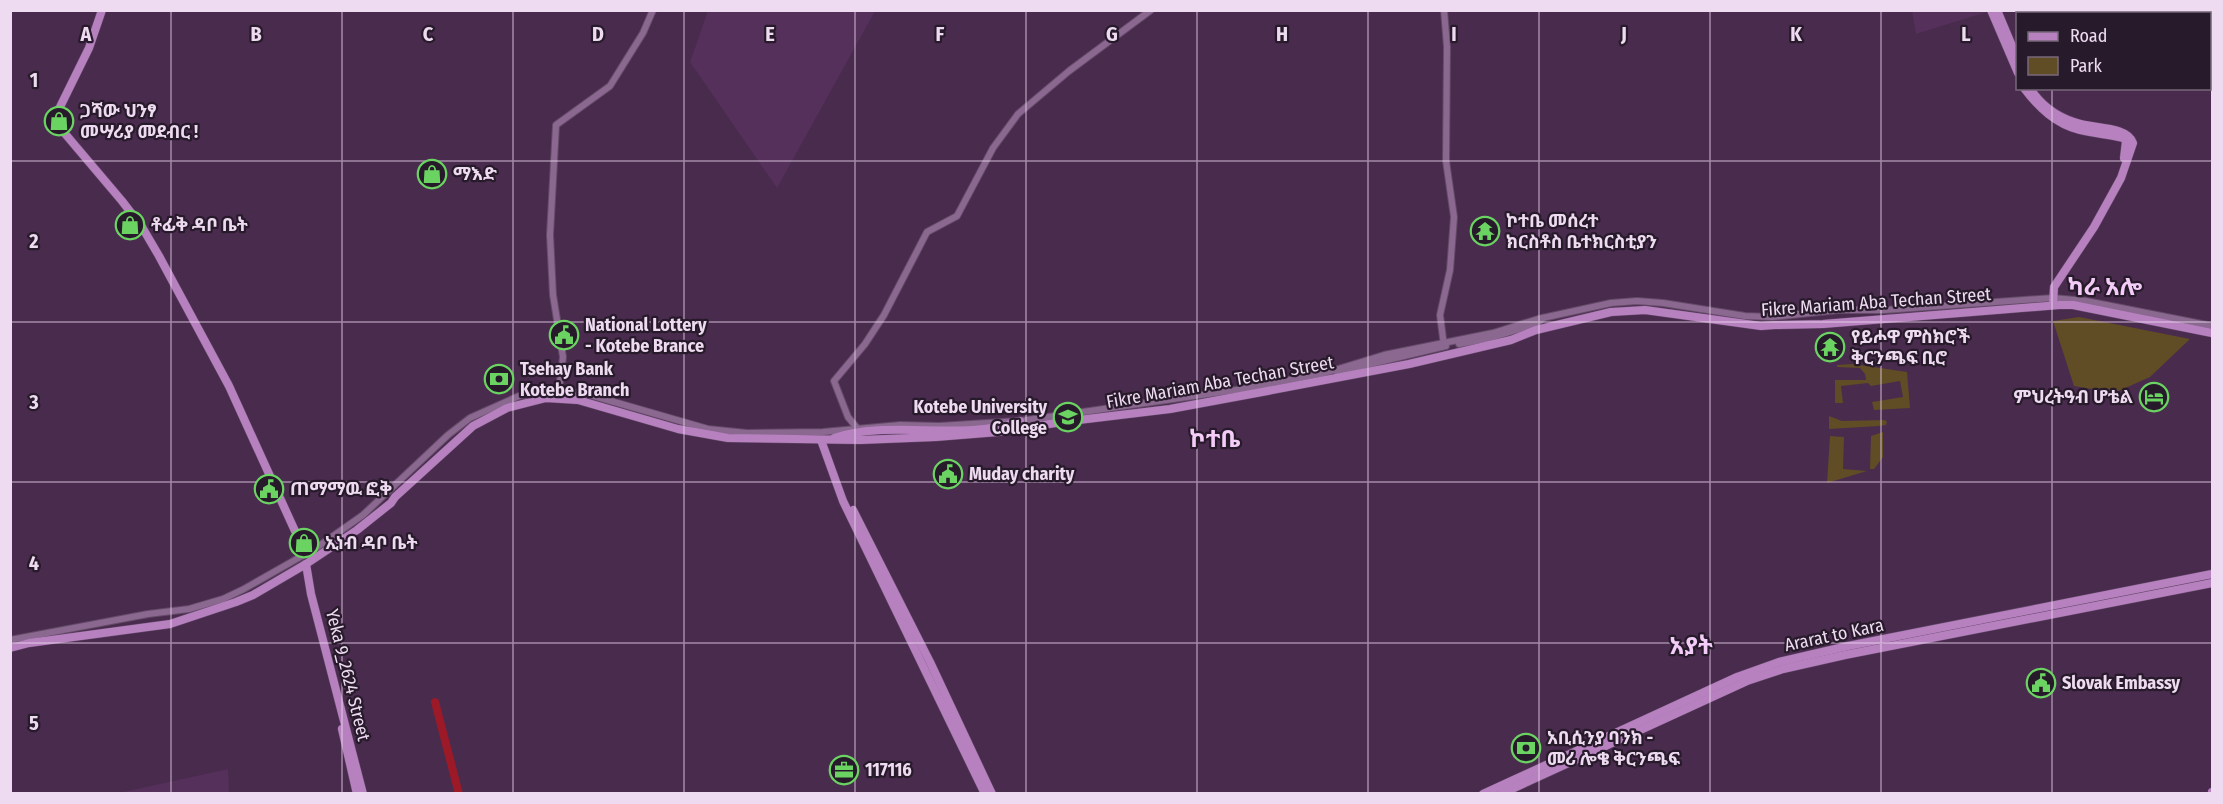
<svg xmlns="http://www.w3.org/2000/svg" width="2223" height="804" font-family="'Fira Sans Condensed','Noto Sans Ethiopic',sans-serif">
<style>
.built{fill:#54305a}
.green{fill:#604c25}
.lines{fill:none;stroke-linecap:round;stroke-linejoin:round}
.river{stroke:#9c1a28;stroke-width:8}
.minor-casing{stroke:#644a68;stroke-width:8}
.major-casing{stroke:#644a68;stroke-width:9}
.minor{stroke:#8a688f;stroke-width:6}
.major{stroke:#b781c0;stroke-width:8}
.grid{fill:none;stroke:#eedbf1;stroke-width:1.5;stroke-opacity:0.55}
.labels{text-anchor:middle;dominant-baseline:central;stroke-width:4.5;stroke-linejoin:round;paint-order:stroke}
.poi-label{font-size:18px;font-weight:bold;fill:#eedbf1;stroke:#271a2a;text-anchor:start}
.street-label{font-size:18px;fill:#eedbf1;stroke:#271a2a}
.district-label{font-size:24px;font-weight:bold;fill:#f3cdf8;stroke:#271a2a}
.grid-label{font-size:20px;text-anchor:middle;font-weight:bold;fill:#eedbf1;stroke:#271a2a;stroke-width:4.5;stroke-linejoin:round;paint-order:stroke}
</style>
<rect width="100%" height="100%" fill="#492b4e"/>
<!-- built -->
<g class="built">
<path d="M708,11h167l-98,177 -87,-126z"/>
<path d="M1912,11l77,-1 1,1 -74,23z"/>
<path d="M228,769l1,24h-110z"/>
</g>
<!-- green -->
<g class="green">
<path d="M2079,317l111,22 -40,38 -36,16 -40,-7 -21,-65z"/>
<path d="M1853,364l54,8 3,36 -36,2 -2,-8 31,-5 -3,-16 -29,5 -3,-3 -27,3 2,17h-8v-23h31l-1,-6 -5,-6 -23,-1v-2z"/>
<path d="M1829,416l13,5 43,-1 2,2 -1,3 -7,1 -50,3z"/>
<path d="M1883,432v25l-9,12h-4l1,-33z"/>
<path d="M1830,436l14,1 -1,32 24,2 -40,12z"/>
</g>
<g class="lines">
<!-- river -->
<path class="river" d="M435,702l24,92"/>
<!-- minor casing -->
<g class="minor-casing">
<g id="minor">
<path d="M1444,10l3,37 -1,114 8,56 -4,53 -10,45 4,31"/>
<path d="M1459,344l27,-5 51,-15 6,-6"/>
<path d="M1337,372l109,-26"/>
<path d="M558,398l5,-41 -10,-62 -3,-60 6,-110 54,-39 33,-53 10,-23"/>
<path d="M857,428l-9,-11 -14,-36 31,-37 19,-29 43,-83 30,-16 36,-68 25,-34 51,-43 82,-61"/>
<path d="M10,640l138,-26 41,-5 34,-10 21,-10 72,-41 47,-33 85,-80 22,-17 49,-22 19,-4 21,-2 31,5 118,34 39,4 76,-1 77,-7 39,1 81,-5 223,-32 82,-16 59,-18 109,-22 45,-14 73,-16 26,-2 26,2 82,13 27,1 66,-7h47l168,-12 33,3 126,25"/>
</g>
</g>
<!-- major casing -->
<g class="major-casing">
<g id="major">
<path d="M102,10l-13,38 -29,59 -4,16 66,78 20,26 17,29 70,130 66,145 13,22"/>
<path d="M1991,10l27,63"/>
<path d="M1997,10l18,43"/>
<path d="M2024,88c15,20 32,36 56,42 14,4 29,4 43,8l3,3 -2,17"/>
<path d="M2030,88c10,16 26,28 44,34 16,7 53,3 59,21l-12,35 -27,49 -40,60 -1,18"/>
<path d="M834,438c57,-19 128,4 186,-17"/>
<path d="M821,440l22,61 142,293"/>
<path d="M853,510l77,152 62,132"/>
<path d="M306,564l5,30 52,200"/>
<path d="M10,648l19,-5 141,-19 66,-22 17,-7 53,-31 51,-34 34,-27 4,-6 78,-71 34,-18 39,-10 32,2 100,29 50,9 132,2 76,-3 62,-5 64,-10 108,-13 92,-17 147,-28 102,-24 25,-10 75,-18 34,-2 116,16 14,-1 48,-1 236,-19h14l139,28"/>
<path d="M342,729l15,65"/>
<path d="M1483,794l254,-117 42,-15 69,-16 364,-72"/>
<path d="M1501,794l246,-113 36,-12 62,-14 367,-72"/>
<path d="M2212,794v-2"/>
</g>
</g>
<!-- minor -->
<use href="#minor" class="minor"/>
<!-- major -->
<use href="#major" class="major"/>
</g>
<!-- grid -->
<path class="grid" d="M171,10v784M342,10v784M513,10v784M684,10v784M855,10v784M1026,10v784M1197,10v784M1368,10v784M1539,10v784M1710,10v784M1881,10v784M2052,10v4M2052,88v706M10,161h2202M10,322h2202M10,482h2202M10,643h2202"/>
<!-- icons -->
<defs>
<g id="shop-ring" transform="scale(1.5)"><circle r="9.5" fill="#271a2a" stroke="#6bd362" stroke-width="1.5"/><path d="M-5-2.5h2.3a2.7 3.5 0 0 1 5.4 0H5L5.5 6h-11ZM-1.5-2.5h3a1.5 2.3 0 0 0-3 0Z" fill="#6bd362"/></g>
<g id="temple-ring" transform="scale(1.5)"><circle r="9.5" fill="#271a2a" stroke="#6bd362" stroke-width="1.5"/><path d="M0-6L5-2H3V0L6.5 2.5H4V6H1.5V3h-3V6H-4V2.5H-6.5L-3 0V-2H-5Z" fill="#6bd362"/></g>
<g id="civic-ring" transform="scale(1.5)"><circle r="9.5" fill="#271a2a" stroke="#6bd362" stroke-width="1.5"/><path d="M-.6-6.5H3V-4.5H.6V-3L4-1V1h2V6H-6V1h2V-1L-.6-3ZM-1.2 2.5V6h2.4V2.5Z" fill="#6bd362"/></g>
<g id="bank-ring" transform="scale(1.5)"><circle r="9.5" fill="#271a2a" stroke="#6bd362" stroke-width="1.5"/><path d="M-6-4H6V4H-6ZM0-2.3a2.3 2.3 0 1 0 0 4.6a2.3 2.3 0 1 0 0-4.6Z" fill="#6bd362"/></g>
<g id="hotel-ring" transform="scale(1.5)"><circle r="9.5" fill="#271a2a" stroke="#6bd362" stroke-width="1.5"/><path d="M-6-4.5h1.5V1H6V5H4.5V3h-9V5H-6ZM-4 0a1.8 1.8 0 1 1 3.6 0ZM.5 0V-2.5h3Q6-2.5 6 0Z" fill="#6bd362"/></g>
<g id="university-ring" transform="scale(1.5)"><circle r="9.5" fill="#271a2a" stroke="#6bd362" stroke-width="1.5"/><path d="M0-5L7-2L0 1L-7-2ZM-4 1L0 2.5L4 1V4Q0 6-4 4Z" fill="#6bd362"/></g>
<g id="office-ring" transform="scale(1.5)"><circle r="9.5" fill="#271a2a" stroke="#6bd362" stroke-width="1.5"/><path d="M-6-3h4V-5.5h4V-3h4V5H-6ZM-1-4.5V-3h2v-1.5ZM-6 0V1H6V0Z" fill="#6bd362"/></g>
</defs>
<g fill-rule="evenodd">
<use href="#shop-ring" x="59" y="121"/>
<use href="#shop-ring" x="432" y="174"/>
<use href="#shop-ring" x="130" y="225"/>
<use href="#temple-ring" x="1485" y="231"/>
<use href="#civic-ring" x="564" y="335"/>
<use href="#temple-ring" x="1830" y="347"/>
<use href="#bank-ring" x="499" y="379"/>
<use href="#hotel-ring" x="2154" y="397"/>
<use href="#university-ring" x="1068" y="417"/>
<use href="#civic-ring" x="948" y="474"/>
<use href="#civic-ring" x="269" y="489"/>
<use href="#shop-ring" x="304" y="543"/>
<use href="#civic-ring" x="2041" y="683"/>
<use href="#bank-ring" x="1526" y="748"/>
<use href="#office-ring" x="844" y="770"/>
</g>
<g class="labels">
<!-- poi labels -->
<g class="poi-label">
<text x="80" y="111">ጋሻው ህንፃ<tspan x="80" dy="21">መሣሪያ መደብር !</tspan></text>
<text x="453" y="174">ማእድ</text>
<text x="1506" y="221">ኮተቤ መሰረተ<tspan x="1506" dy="21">ክርስቶስ ቤተክርስቲያን</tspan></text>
<text x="151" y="225">ቶፊቅ ዳቦ ቤት</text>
<text x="585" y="325">National Lottery<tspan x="585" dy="21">- Kotebe Brance</tspan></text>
<text x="1851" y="337">የይሖዋ ምስክሮች<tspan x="1851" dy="21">ቅርንጫፍ ቢሮ</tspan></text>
<text x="520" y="369">Tsehay Bank<tspan x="520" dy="21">Kotebe Branch</tspan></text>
<text x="2133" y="397" text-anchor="end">ምህረትዓብ ሆቴል</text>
<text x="1047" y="407" text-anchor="end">Kotebe University<tspan x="1047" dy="21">College</tspan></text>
<text x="969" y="474">Muday charity</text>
<text x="290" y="489">ጠማማዉ ፎቅ</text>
<text x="325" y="543">ኢነብ ዳቦ ቤት</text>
<text x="2062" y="683">Slovak Embassy</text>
<text x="1547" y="738">አቢሲንያ ባንክ -<tspan x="1547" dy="21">መሪ ሎቄ ቅርንጫፍ</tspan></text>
<text x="865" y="770">117116</text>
</g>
<!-- street labels -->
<g class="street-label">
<text transform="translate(1876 302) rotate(-4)">Fikre Mariam Aba Techan Street</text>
<text transform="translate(1220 382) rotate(-10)">Fikre Mariam Aba Techan Street</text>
<text transform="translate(1834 635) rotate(-12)">Ararat to Kara</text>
<text transform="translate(348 675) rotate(76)">Yeka 9_2624 Street</text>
</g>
<!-- district labels -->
<g class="district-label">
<text x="2105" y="287">ካራ አሎ</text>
<text x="1215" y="439">ኮተቤ</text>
<text x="1691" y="646">አያት</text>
</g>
</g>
<g class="grid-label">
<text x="86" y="41">A</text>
<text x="256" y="41">B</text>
<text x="428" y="41">C</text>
<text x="598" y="41">D</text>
<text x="770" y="41">E</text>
<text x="940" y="41">F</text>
<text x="1112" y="41">G</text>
<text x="1282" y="41">H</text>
<text x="1454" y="41">I</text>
<text x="1624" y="41">J</text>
<text x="1796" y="41">K</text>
<text x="1966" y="41">L</text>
<text x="34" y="87">1</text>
<text x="34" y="248">2</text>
<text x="34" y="409">3</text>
<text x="34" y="570">4</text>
<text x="34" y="730">5</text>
</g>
<!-- border -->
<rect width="2223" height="804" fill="none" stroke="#eedbf1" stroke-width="24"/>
<!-- legend -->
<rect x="2016" y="12" width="195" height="78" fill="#271a2a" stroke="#77677a" stroke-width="1.5"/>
<rect x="2028" y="32" width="30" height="9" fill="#b781c0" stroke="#77677a" stroke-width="1.5"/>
<text x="2070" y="42" font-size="18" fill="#eedbf1">Road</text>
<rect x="2028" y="57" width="30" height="18" fill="#604c25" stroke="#77677a" stroke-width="1.5"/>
<text x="2070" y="72" font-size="18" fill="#eedbf1">Park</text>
</svg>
